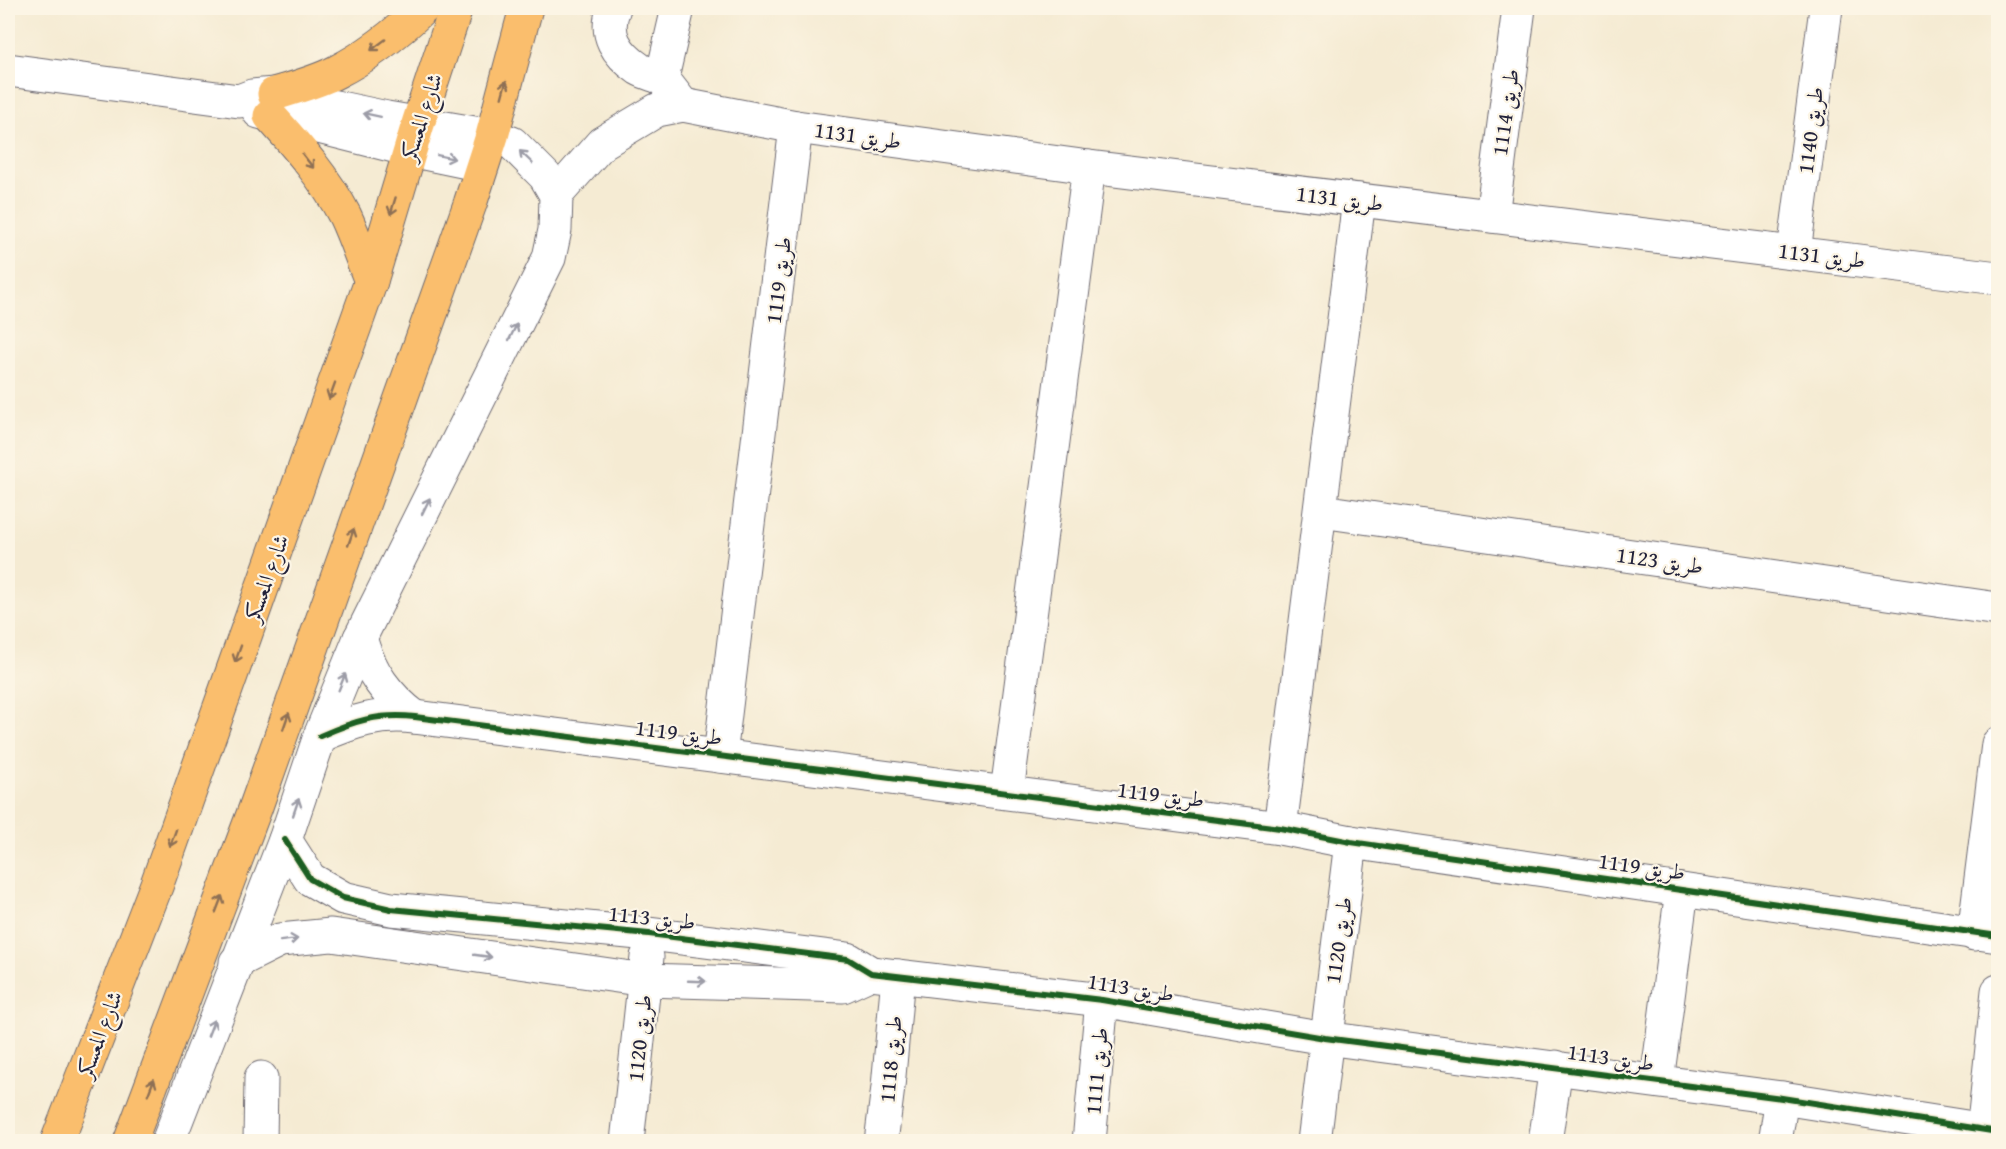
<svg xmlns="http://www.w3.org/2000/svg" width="2006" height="1149" font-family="'Gentium Book Plus',Amiri,serif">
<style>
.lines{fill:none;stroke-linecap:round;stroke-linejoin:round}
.minor-casing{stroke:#6c6870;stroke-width:35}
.major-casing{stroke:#6c6870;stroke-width:35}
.minor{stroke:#fff;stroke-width:33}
.major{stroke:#fabe6d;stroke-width:33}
.cycleway-casing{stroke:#fcf5e5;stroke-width:10}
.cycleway{stroke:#1b5e20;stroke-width:6}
.oneway{stroke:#8e7054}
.oneway2{stroke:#9c9ca7}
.labels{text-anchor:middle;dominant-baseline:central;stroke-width:4.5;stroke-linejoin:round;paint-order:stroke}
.street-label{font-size:22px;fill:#22223b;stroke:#fcf5e5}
</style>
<rect width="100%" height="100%" fill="#fcf5e5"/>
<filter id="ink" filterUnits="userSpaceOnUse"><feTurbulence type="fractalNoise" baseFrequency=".0167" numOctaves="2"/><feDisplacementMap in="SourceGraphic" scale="12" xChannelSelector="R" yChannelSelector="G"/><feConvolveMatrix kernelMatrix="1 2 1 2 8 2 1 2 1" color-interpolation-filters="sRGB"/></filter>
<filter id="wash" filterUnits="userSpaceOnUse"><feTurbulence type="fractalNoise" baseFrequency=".008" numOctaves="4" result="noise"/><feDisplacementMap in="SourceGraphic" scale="24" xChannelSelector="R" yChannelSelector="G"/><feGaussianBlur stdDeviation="1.35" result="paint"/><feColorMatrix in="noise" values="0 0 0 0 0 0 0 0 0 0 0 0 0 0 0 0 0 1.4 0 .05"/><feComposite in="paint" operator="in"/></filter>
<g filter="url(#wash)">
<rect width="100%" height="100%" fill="#f5ebd3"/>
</g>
<g filter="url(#ink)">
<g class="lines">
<!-- minor casing -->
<g class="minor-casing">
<g id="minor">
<path d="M614,8c-11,26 3,46 25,61 7,4 16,6 23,9"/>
<path d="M678,8l-16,70 21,27"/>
<path d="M8,70l231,31 13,-5 22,-2 113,24 105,18 20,7 33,33 11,19 -1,35 -6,28 -189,380 -40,98 -35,104 -117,302"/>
<path d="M259,112l151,38 72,15"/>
<path d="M556,195l46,-52 55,-33 26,-5 113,22 293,40 909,111"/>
<path d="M1492,216l27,-208"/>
<path d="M1794,252l32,-244"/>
<path d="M1321,511l677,98"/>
<path d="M360,638c10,34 27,58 55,79"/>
<path d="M320,736c34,-15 58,-23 95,-19l865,111 71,14 647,94"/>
<path d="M720,756l76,-629"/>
<path d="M1007,792l82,-625"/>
<path d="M1280,828l79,-628"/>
<path d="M285,840l25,39 33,19 48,11 258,25 199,25 23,14 231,27 223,38 457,60 216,34"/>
<path d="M1974,934l24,-190"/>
<path d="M236,962l44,-22 51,-5 314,45 198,6 28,-13"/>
<path d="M1657,1081l25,-191"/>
<path d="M260,1142l1,-64"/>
<path d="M627,1142l20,-185"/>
<path d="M881,1142l7,-55 10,-111"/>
<path d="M1089,1142l13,-142"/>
<path d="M1314,1142l37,-300"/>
<path d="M1545,1142l11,-75"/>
<path d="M1775,1142l7,-44"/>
<path d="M1982,1142l16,-151"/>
</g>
</g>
<!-- major casing -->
<g class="major-casing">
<g id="major">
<path d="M274,94c20,-6 43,-12 62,-22 32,-16 62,-40 87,-64"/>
<path d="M270,116c28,31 56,63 75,100 10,21 17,44 26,65"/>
<path d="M57,1142l100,-258 214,-603 47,-157 38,-116"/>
<path d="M130,1142l125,-333 215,-605 22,-68 34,-128"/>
</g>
</g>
<!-- minor -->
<use href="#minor" class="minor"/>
<!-- major -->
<use href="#major" class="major"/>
<!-- cycleway casing -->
<g class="cycleway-casing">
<g id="cycleway">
<path d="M320,736c34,-15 58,-23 95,-19l865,111 71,14 647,94"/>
<path d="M285,840l25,39 33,19 48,11 258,25 199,25 23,14 231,27 223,38 457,60 216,34"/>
</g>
</g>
<!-- cycleway -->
<use href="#cycleway" class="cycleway"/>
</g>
<!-- one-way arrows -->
<defs><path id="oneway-shaft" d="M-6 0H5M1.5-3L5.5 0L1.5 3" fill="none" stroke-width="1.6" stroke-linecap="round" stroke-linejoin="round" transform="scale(1.5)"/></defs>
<g class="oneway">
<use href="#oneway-shaft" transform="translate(378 45) rotate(143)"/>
<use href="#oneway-shaft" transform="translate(504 89) rotate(-75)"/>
<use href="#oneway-shaft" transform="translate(308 161) rotate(52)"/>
<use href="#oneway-shaft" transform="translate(393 206) rotate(107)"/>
<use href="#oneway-shaft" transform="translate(332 391) rotate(110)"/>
<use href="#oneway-shaft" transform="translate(351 537) rotate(-71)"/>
<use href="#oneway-shaft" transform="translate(238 654) rotate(110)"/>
<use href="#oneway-shaft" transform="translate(286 721) rotate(-71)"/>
<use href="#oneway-shaft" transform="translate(173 838) rotate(110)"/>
<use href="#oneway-shaft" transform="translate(219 904) rotate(-69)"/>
<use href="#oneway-shaft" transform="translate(151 1087) rotate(-69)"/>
</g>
<g class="oneway2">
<use href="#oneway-shaft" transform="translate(372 115) rotate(-168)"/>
<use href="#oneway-shaft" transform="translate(446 157) rotate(12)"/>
<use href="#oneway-shaft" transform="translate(526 157) rotate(-136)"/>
<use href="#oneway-shaft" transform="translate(513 332) rotate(-64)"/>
<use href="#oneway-shaft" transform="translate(426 506) rotate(-64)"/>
<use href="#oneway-shaft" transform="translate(342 682) rotate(-68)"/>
<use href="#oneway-shaft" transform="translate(296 807) rotate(-71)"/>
<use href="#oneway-shaft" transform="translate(289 940) rotate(-7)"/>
<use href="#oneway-shaft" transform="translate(483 956) rotate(8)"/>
<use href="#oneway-shaft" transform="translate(697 981) rotate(2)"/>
<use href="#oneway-shaft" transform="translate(211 1028) rotate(-69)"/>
</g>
</g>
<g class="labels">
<!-- street labels -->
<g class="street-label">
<text transform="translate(1505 112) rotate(-82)">طريق 1114</text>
<text transform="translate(421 117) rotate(-72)">شارع المعسكر</text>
<text transform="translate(1810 130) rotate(-83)">طريق 1140</text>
<text transform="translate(858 135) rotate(8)">طريق 1131</text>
<text transform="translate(1340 198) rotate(7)">طريق 1131</text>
<text transform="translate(1822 255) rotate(7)">طريق 1131</text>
<text transform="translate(778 280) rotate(-83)">طريق 1119</text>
<text transform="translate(1660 560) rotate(8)">طريق 1123</text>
<text transform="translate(266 578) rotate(-70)">شارع المعسكر</text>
<text transform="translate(679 732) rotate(7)">طريق 1119</text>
<text transform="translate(1161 794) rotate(7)">طريق 1119</text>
<text transform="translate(1642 866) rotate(8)">طريق 1119</text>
<text transform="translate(652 917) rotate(6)">طريق 1113</text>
<text transform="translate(1338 940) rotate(-82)">طريق 1120</text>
<text transform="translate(1131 987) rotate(9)">طريق 1113</text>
<text transform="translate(99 1034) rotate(-69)">شارع المعسكر</text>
<text transform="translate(639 1038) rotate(-84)">طريق 1120</text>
<text transform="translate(1611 1057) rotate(8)">طريق 1113</text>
<text transform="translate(890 1059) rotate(-85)">طريق 1118</text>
<text transform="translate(1096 1071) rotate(-85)">طريق 1111</text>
</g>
</g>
<!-- margin -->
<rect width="2006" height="1149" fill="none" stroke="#fcf5e5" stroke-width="30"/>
</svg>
